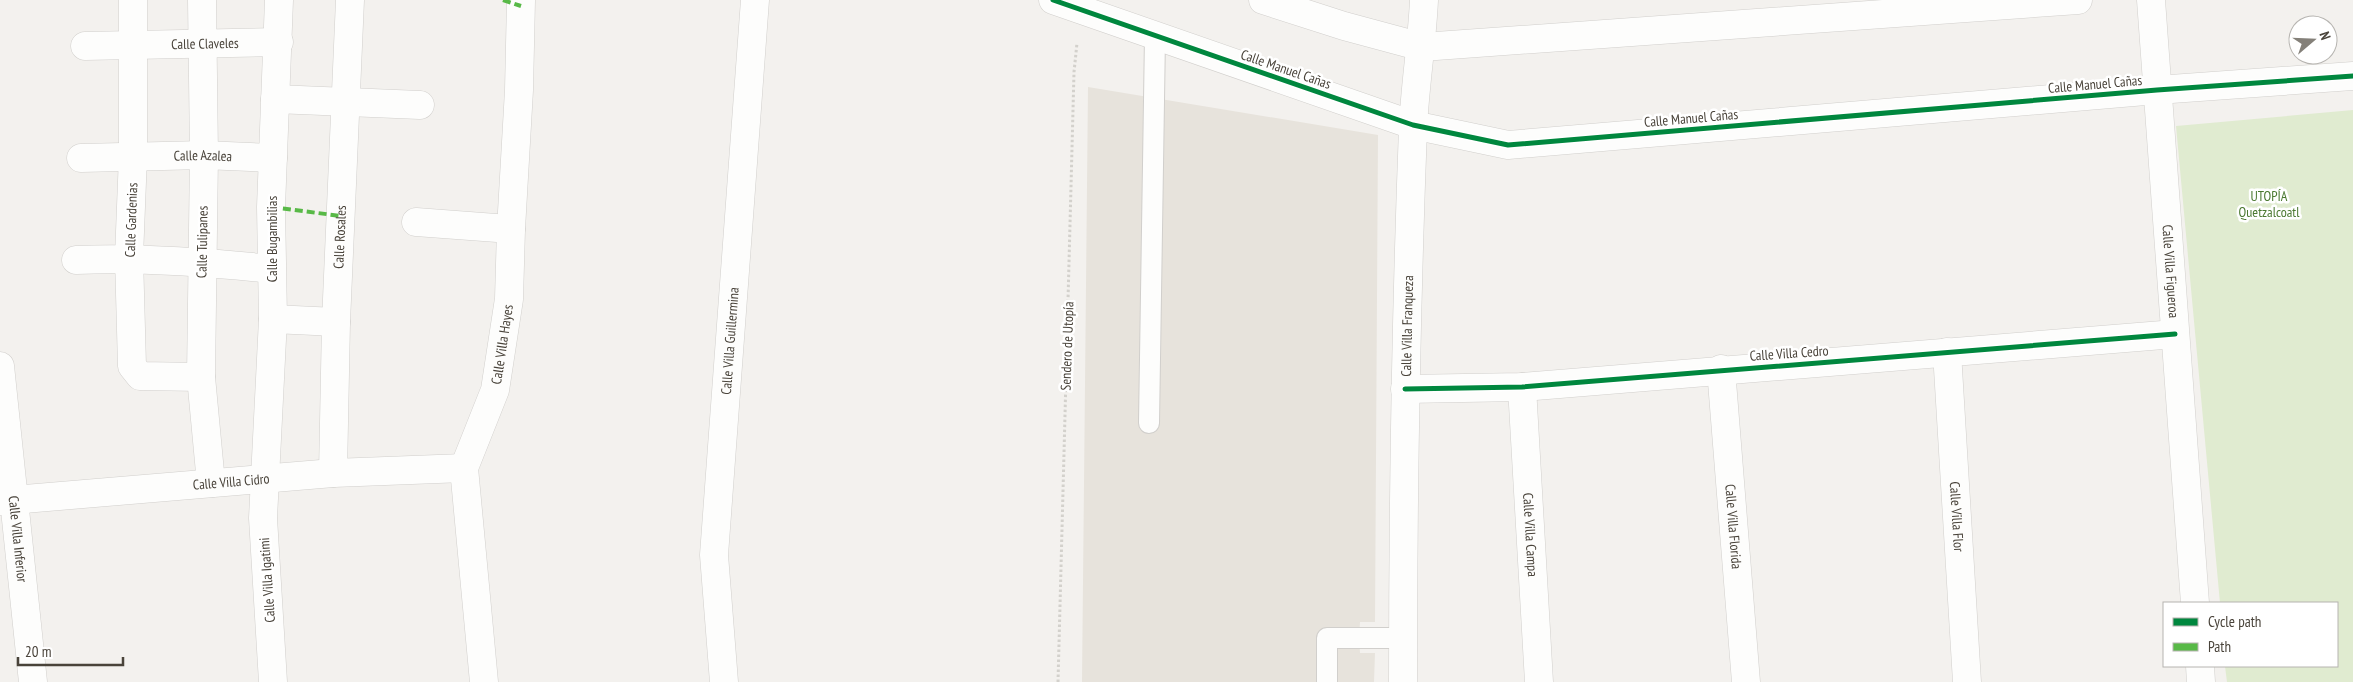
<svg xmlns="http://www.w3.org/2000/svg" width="2353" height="682" font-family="'PT Sans Narrow',sans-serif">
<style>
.residential{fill:#e7e3dc}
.green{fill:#e0ebd0}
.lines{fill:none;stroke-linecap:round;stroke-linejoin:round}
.service-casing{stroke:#d1cfcc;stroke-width:22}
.minor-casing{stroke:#d1cfcc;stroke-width:29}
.tertiary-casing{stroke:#d1cfcc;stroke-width:29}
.path{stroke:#d3d1cc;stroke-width:3;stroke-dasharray:2.5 2.5;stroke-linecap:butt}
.service{stroke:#fdfdfc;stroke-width:20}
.minor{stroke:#fdfdfc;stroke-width:28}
.tertiary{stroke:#fdfdfc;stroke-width:28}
.quiet{stroke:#58b947;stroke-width:4;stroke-dasharray:8 4;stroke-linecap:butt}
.cycleway-casing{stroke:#fff;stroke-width:8}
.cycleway{stroke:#00873e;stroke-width:5}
.labels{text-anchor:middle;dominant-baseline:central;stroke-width:5;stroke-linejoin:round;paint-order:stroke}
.street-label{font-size:14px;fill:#49433a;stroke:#fff}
.park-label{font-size:14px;fill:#4a7830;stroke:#fff}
</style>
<rect width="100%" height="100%" fill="#f3f1ee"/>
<!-- residential -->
<path class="residential" d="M1088,87l290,48 -3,487h-15l-1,16 1,15h15l-1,29h-292z"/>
<!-- green -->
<path class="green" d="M2353,110v572h-126l-2,-16h112v-63h-117l-44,-477z"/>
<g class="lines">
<!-- service casing -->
<g class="service-casing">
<g id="service">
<path d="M1149,423l6,-387"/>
<path d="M1327,682v-44h76"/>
</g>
</g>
<!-- minor casing -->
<g class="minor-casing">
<g id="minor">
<path d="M133,0v156l-4,101 3,109 8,10 61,1"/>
<path d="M202,0l2,155 -3,222 10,106"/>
<path id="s1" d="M2151,0l44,603"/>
<path id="s2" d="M85,46l194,-4"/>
<path d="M275,99l145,6"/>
<path id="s3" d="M81,158l123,-3 69,3"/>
<path d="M416,222l95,7"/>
<path d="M76,260c66,-3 130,2 195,9"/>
<path d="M273,319l63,3"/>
<path id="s4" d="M1947,352l20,330"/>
<path id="s5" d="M0,366l33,316"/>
<path id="s6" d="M1721,369l25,313"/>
<path id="s7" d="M1522,387l17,295"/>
<path d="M1405,389l117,-2 653,-53"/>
<path id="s8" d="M333,473l3,-151 14,-322"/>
<path id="s9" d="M0,501l333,-28 131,-5"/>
<path d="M2200,666l1,16"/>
<path d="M273,682l-10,-164 10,-199 -2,-112 8,-207"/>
<path id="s10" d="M484,682l-20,-214 31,-78 14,-91 2,-70 8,-139 2,-90"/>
<path id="s11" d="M724,682l-10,-127 41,-555"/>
</g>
</g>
<!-- tertiary casing -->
<g class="tertiary-casing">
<g id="tertiary">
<path d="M1053,0l360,125 95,20 649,-55 196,-14"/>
<path d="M1263,0l81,26 78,21 656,-47"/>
<path id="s12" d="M1403,682c0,-185 3,-370 10,-554 2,-43 9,-85 11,-128"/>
</g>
</g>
<!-- path -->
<path class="path" d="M1058,682l16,-610 3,-29"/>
<!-- service -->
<use href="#service" class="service"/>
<!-- minor -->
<use href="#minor" class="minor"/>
<!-- tertiary -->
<use href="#tertiary" class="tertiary"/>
<!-- quiet -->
<g class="quiet">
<path d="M503,0l18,6"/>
<path d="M271,207l70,9"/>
</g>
<!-- cycleway casing -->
<g class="cycleway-casing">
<g id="cycleway">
<path d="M1053,0l360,125 95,20 649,-55 196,-14"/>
<path d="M1405,389l117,-2 653,-53"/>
</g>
</g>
<!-- cycleway -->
<use href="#cycleway" class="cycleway"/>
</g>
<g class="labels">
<!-- street labels -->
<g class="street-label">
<text stroke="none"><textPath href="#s2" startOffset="120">Calle Claveles</textPath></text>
<text transform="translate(1286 69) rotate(19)">Calle Manuel Cañas</text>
<text transform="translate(2095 84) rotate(-5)">Calle Manuel Cañas</text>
<text transform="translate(1691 118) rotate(-5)">Calle Manuel Cañas</text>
<text stroke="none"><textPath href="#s3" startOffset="122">Calle Azalea</textPath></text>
<text transform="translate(131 220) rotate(-88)">Calle Gardenias</text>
<text stroke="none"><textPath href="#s8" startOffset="236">Calle Rosales</textPath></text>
<text transform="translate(272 239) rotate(-90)">Calle Bugambilias</text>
<text transform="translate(202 242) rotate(-89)">Calle Tulipanes</text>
<text stroke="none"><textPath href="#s1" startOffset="272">Calle Villa Figueroa</textPath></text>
<text stroke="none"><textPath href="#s12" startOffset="356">Calle Villa Franqueza</textPath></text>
<text stroke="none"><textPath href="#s11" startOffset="342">Calle Villa Guillermina</textPath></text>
<text stroke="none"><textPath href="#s10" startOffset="345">Calle Villa Hayes</textPath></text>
<text transform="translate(1067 346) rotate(-88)">Sendero de Utopía</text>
<text transform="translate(1789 353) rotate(-4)">Calle Villa Cedro</text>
<text stroke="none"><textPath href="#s9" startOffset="232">Calle Villa Cidro</textPath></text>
<text stroke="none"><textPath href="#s4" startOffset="165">Calle Villa Flor</textPath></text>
<text stroke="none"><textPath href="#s6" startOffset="158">Calle Villa Florida</textPath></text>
<text stroke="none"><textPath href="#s7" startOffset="148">Calle Villa Campa</textPath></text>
<text stroke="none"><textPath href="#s5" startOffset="174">Calle Villa Inferior</textPath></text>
<text transform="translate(267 580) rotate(-94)">Calle Villa Igatimi</text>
</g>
<!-- park labels -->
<g class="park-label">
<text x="2269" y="196">UTOPÍA<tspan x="2269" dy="16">Quetzalcoatl</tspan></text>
</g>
</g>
<!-- legend -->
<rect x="2163" y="602" width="175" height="65" fill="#ffffff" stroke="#b6b4b0"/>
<rect x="2173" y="618" width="25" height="8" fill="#00873e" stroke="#b6b4b0"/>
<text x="2208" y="627" font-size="15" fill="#49433a">Cycle path</text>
<rect x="2173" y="643" width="25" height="8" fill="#58b947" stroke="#b6b4b0"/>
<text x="2208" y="652" font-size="15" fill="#49433a">Path</text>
<!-- north arrow -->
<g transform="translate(2313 40) rotate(71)"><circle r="24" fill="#ffffff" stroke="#b6b4b0"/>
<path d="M0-4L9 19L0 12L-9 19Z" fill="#848079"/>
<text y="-8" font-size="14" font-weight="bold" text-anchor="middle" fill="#49433a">N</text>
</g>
<!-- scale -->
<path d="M18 657v8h105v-8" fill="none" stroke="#49433a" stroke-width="2.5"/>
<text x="25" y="657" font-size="15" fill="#49433a" stroke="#ffffff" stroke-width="4" paint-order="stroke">20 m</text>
</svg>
